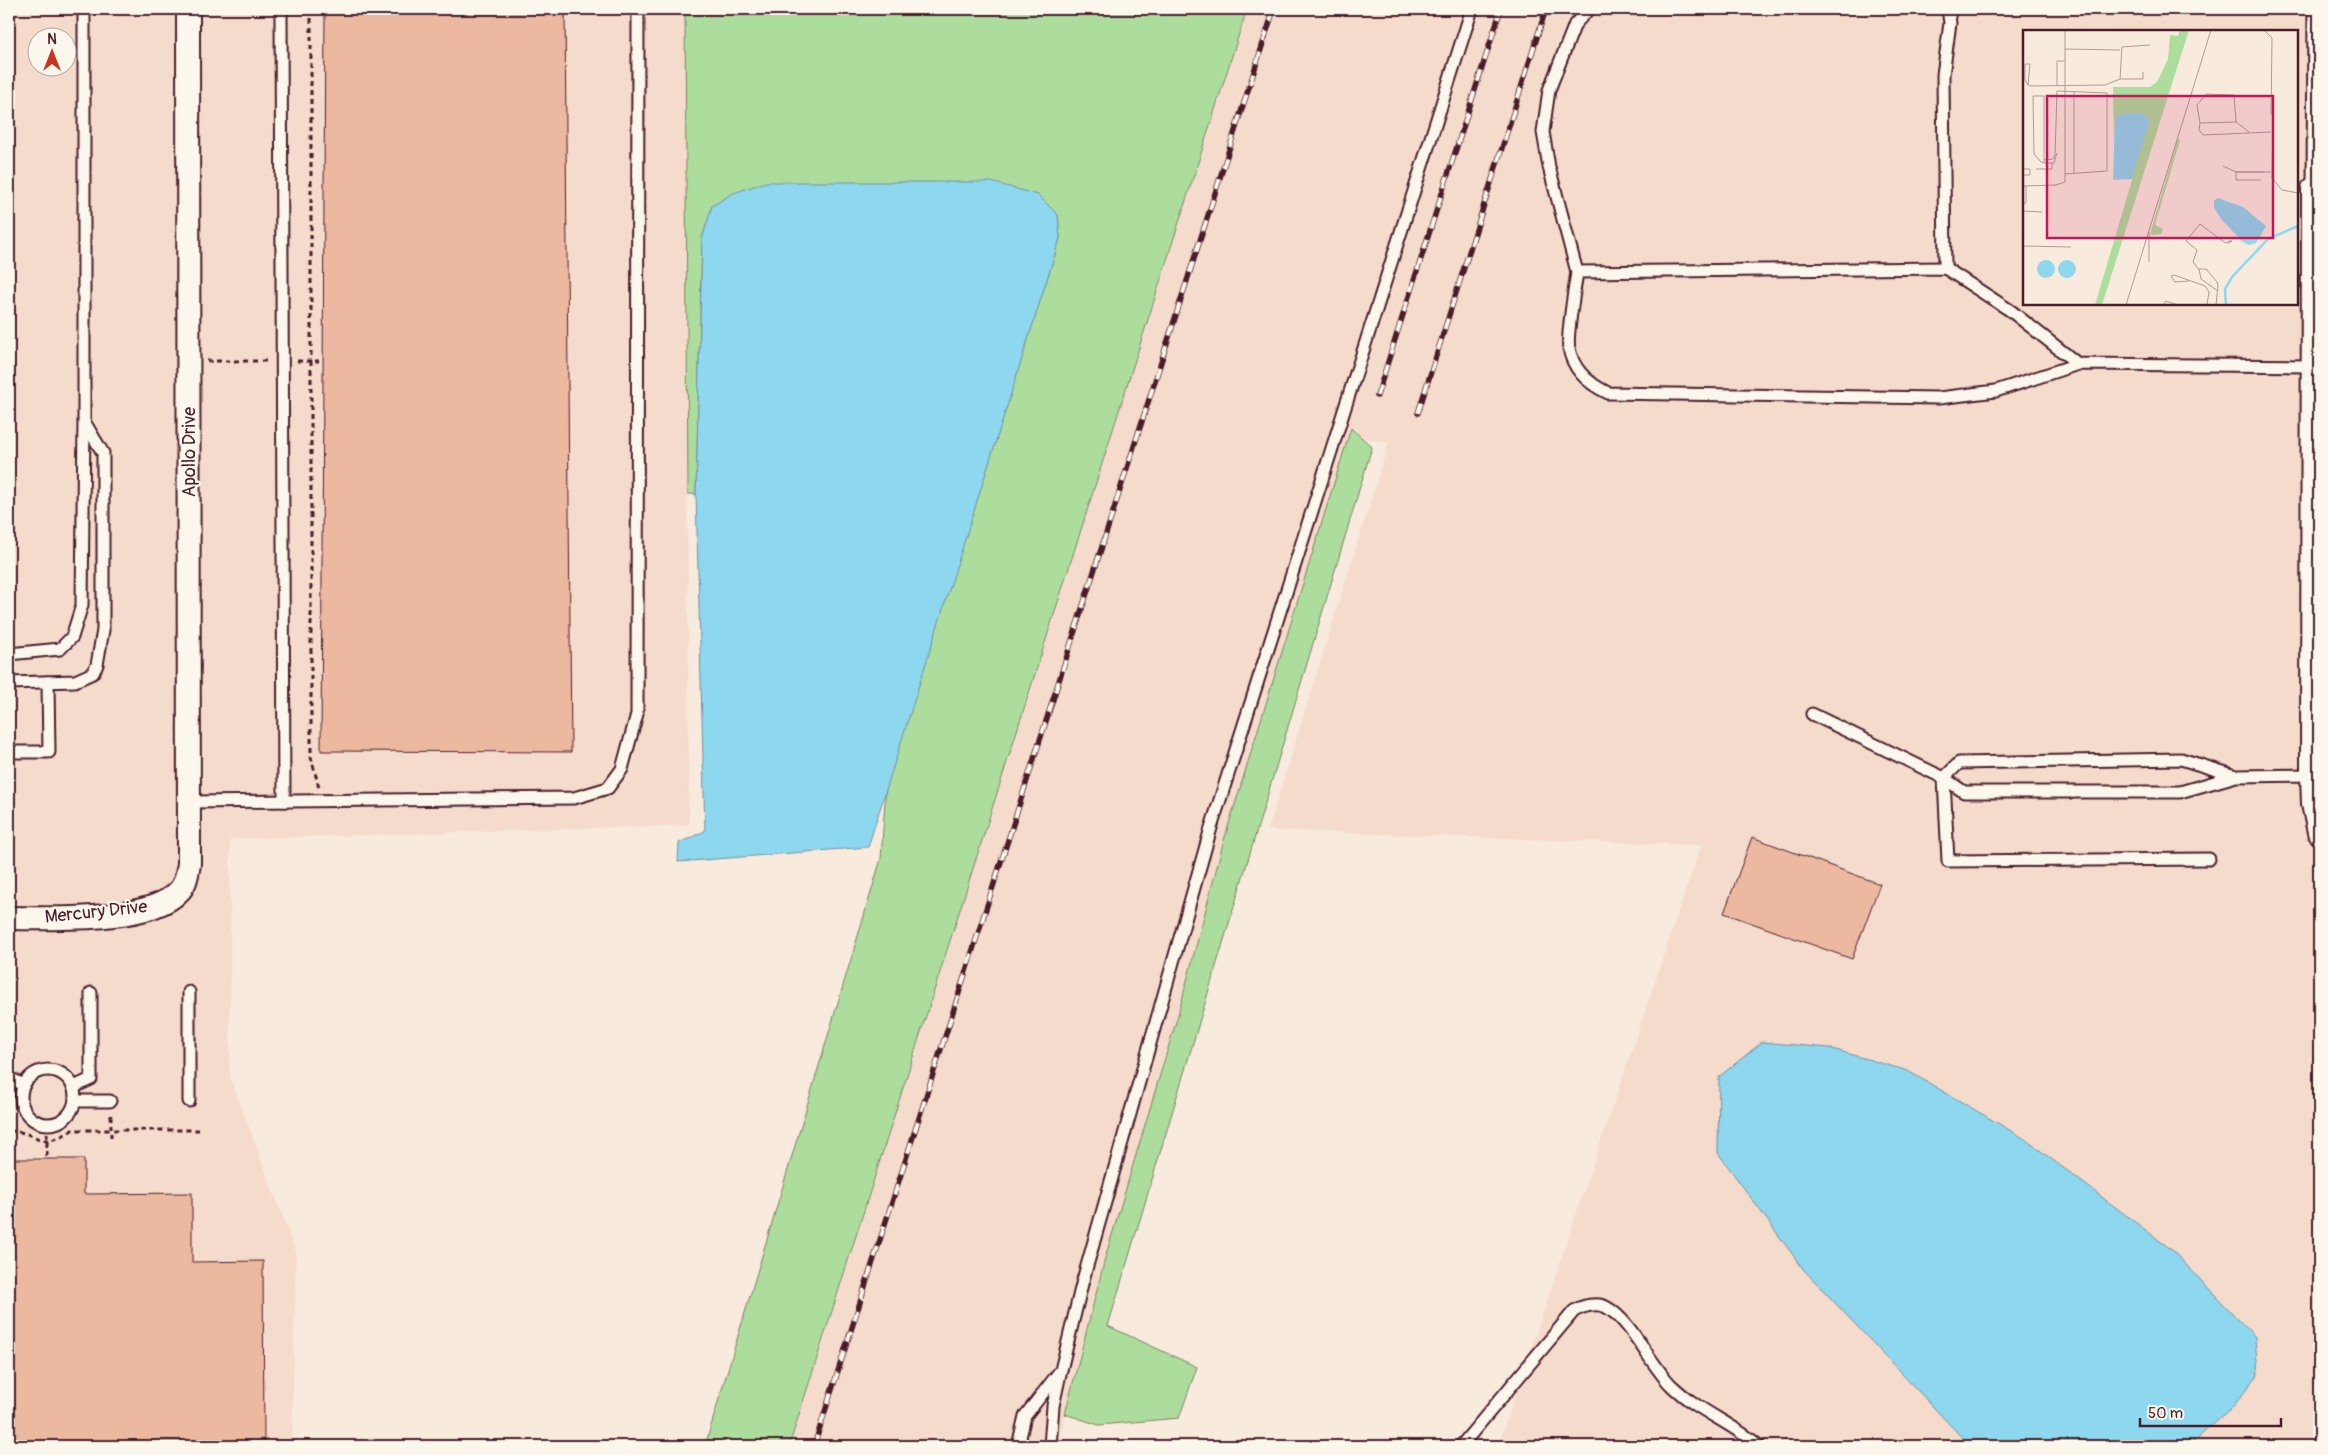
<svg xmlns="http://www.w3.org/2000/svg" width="2328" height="1455" font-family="Pangolin,sans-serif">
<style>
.built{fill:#f5dbcb;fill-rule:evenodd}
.green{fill:#addd9d;stroke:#7c7e64}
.water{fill:#8ed8ef;stroke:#738ea1}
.building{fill:#edb8a0;stroke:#4a1f2b}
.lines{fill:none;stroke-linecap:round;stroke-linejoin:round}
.lane-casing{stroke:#4a1f2b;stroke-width:15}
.street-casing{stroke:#4a1f2b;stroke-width:26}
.path{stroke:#4a1f2b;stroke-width:3;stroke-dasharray:5 4;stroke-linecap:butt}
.lane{stroke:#fbf7ec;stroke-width:11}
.street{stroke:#fbf7ec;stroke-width:22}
.rail-casing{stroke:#4a1f2b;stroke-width:5.5}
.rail{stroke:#fbf7ec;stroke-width:4;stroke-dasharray:11;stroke-linecap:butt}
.labels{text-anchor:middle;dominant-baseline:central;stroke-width:4.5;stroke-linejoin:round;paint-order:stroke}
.street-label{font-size:18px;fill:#4a1f2b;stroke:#fbf7ec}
.inset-river{fill:none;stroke:#8ed8ef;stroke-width:2.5}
.inset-road{fill:none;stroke:#b29996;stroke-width:1}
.view{fill:#c2185b;fill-opacity:0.15;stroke:#c2185b;stroke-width:2.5}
.inset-edge{fill:none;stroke:#4a1f2b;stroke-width:2.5}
</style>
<rect width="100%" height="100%" fill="#f8eadd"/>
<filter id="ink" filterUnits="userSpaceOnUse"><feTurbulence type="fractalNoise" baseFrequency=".02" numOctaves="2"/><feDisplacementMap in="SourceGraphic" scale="10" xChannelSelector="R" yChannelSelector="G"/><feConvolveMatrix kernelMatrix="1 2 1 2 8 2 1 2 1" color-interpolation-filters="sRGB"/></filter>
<g filter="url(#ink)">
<!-- built -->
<g class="built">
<path d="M9,9h676l4,816 -459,14v238l66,175 -4,194h-283zM38,38h30v30h-30z"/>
<path d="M1248,9h1071v1437h-821l203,-601 -433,-15 121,-388 -34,-5 3,-9h-7l-127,412 -46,175 -96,327 -24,104h-268zM2024,31h273v273h-273z"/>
</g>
<!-- green -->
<g class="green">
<path d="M685,9h562l-458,1437h-84l176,-587 5,-73 174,-548 -2,-23 -346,-9 -10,33 -6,255h-8z"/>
<path d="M1351,428l21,19 -264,879 89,41 -18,51 -80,7 -34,-11 41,-159 72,-240 46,-175z"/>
</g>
<!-- water -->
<g class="water">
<path d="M766,182h225l47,13 20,20 2,23 -192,609 -190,15 1,-19 26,-12 -9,-337 6,-255 10,-33 21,-13z"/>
<path d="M1762,1042l67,6 79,23 117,68 147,111 83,87 3,38 -27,34 -37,32 -3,5h-221l-166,-176 -86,-117 1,-76z"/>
</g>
<!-- building -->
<g class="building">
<path d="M325,9h240l6,743 -250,-1z"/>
<path d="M1752,837l128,47 -28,75 -128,-46z"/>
<path d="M9,1159h75v35l108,-1v69l71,-1 1,185h-255z"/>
</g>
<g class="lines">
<!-- lane casing -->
<g class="lane-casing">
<g id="lane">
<path d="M281,9l3,792"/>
<path d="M2313,189l1,-180"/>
<path d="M1945,268l-2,-193 7,-52 -2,-14"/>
<path d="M1577,272l-28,-105 -6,-35 6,-42 26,-66 14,-15"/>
<path d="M2078,364l-67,-53 -66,-43 -368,4c-2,15 -11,65 -8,76 4,23 20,36 39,45l331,5 57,-7 82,-27 236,2"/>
<path d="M9,654l51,-5 12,-12 10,-32 2,-184v-412"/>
<path d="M9,683l66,-2 18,-8 4,-8 6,-35v-177l-18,-30"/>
<path d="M1812,714l132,64 4,83 261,-2"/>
<path d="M9,752h40l-1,-70"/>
<path d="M2236,776l-55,-17 -222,4 -15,15 20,14h216l56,-16 76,-1"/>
<path d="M190,802l384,-4 34,-10 14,-19 15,-55 1,-705"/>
<path d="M189,992v109"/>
<circle cx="48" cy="1097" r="27"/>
<path d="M9,1078l15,7"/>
<path d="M74,1087l17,-8v-86"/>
<path d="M75,1101h35"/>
<path d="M1018,1446l7,-30 36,-46 22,-90 128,-452 261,-819"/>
<path d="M1050,1446l3,-40 7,-32"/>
<path d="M1461,1446l113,-135c8,-5 23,-9 32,-4 26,14 44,58 66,79 26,25 60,37 87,60"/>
</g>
</g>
<!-- street casing -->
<g class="street-casing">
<g id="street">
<path d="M2319,190l-6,-1 -1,586 1,29 6,28"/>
<path d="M9,918c41,0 140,5 169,-26 8,-7 9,-18 11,-28l-1,-855"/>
</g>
</g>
<!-- path -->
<g class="path">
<path d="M311,9v748l8,31"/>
<path d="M207,361h61"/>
<path d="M297,361h22"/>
<path d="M111,1115v27"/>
<path d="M47,1124v35"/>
<path d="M9,1131c30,0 30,21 63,-1h127"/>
</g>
<!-- lane -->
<use href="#lane" class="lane"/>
<!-- street -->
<use href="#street" class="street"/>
<!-- rail casing -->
<g class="rail-casing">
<g id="rail">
<path d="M1377,396l124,-387"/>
<path d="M1418,413l128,-404"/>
<path d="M814,1446l460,-1437"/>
</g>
</g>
<!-- rail -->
<use href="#rail" class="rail"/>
</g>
</g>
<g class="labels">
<!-- street labels -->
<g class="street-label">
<text transform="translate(189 452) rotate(-90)">Apollo Drive</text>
<text transform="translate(96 912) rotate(-6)">Mercury Drive</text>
</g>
</g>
<!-- overview -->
<g transform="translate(2023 30)">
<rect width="275" height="275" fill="#f8eadd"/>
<path d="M157,0h9l-87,275h-7l37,-125 -17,-60 -1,24 -1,-57h37l7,-5 11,-23 2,-24 8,1zM155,108l2,2 -25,85 8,4 -2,5 -7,1 -4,-1z" fill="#addd9d"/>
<path d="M98,84h22l7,6 -19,59 -18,1 2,-60zM195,168l25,9 23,19 -10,17 -7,2 -6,-3 -21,-22 -8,-12v-7zM14 239a9 9 0 1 1 18 0a9 9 0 1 1-18 0ZM35 239a9 9 0 1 1 18 0a9 9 0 1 1-18 0Z" fill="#8ed8ef"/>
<path class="inset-river" d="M203,275l-1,-16 7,-12 36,-38 30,-13"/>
<path class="inset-road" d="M241,0l8,8 -1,77M42,19l55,1M97,49l2,-32 28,-2M5,55l2,-21h-5v16l3,5 3,1 74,-1 15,-6h23v-7M34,56v-25h8M51,61v83M250,85l-1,63 10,12 16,3M177,93l-3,-18 9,-11 28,1 2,27M226,102l-13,-10 -36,1 -1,7 4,5 68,-3M21,130l9,-1 2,-4 2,-64 50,2v78l-42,3M21,133v-67h-11l1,58 7,8 3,1h10l3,-10M200,136l13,6v8h25M0,139h7v6h-7M13,139h16v-6M241,142h-28h35M0,156l33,-1 9,-3v-152M0,173h3v-17M0,181l19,1M0,216l48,1M126,232v-30M176,240l-6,-8 4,-12 -11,-9 14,-17 24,18 4,1 4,-2h-3l-1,2M166,251l-14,1 -4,-6 3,-1 31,11 4,6 -2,13M103,275l85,-275M140,275l3,-4 12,4M193,275l2,-19 -1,-4 -11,-13h-7l2,10 17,12"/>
<path class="view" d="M24,66h226v142h-226z"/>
<rect width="275" height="275" class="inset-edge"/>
</g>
<!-- margin -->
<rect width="2328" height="1455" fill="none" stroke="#fbf7ec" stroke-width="30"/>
<rect x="15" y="15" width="2298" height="1425" fill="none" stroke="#4a1f2b" stroke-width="2" filter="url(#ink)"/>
<!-- north arrow -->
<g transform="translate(52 52)"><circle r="24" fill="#fbf7ec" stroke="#b4a19f"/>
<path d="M0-4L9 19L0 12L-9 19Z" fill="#c8321e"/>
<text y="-8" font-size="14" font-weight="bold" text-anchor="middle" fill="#4a1f2b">N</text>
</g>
<!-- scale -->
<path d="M2140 1418v8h141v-8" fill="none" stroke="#4a1f2b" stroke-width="2.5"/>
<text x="2148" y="1418" font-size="15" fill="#4a1f2b" stroke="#fbf7ec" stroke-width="4" paint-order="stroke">50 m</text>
</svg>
